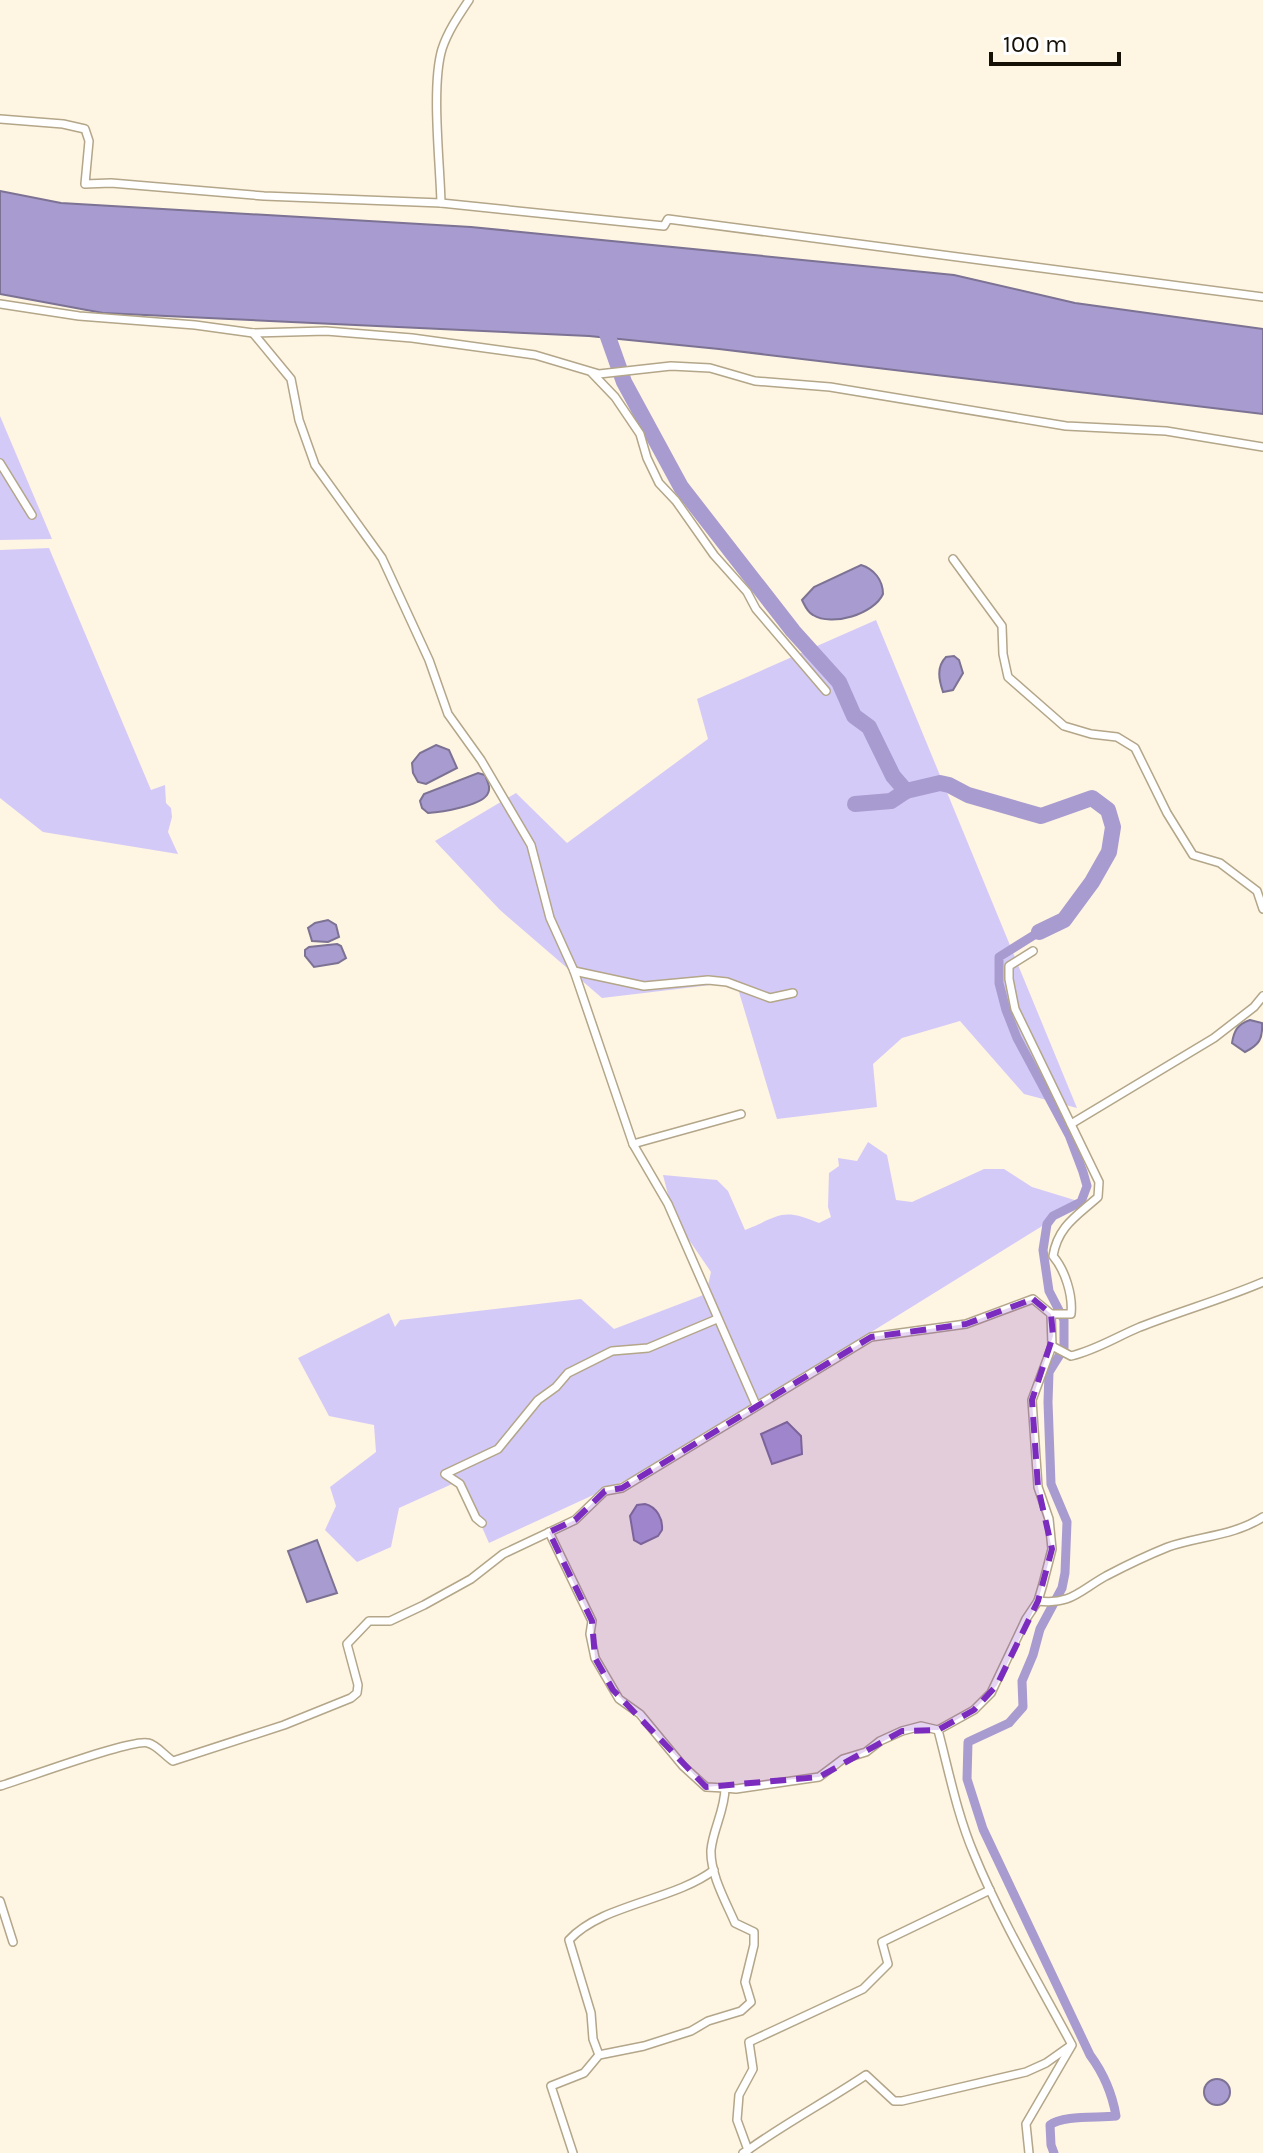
<svg xmlns="http://www.w3.org/2000/svg" width="1263" height="2153" font-family="Karla,sans-serif">
<style>
.green{fill:#d4caf7}
.water{fill:#a89bcf;stroke:#7c7293;stroke-width:2}
.lines{fill:none;stroke-linecap:round;stroke-linejoin:round}
.canal{stroke:#a89bcf;stroke-width:9}
.river{stroke:#a89bcf;stroke-width:16}
.minor-casing{stroke:#b3a689;stroke-width:10}
.minor{stroke:#fff;stroke-width:7}
.marked{fill:#7b2cbf;fill-opacity:0.2;stroke:#7b2cbf;stroke-width:6;stroke-dasharray:16 10;stroke-linejoin:round}
</style>
<rect width="100%" height="100%" fill="#fef5e3"/>
<!-- green -->
<g class="green">
<path d="M0,416l52,123 -52,1z"/>
<path d="M49,548l102,242 14,-5 1,18 5,5 1,9 -4,15 10,22 -135,-22 -43,-34v-248z"/>
<path d="M876,620l201,488 -53,-14 -64,-73 -58,17 -29,26 4,43 -100,12 -41,-137 -134,16 -102,-88 -65,-69 81,-48 51,50 141,-104 -11,-40z"/>
<path d="M868,1142l19,13 9,45 16,2 72,-33h20l28,18 49,15 -429,266 -163,75 -28,-63 -62,28 -8,39 -34,15 -32,-32 11,-24 -6,-19 46,-35 -2,-27 -45,-9 -31,-58 91,-45 6,14 5,-7 181,-21 33,30 92,-35 5,-22 -37,-54 -11,-43 54,5 11,11 17,39c35,-14 36,-23 74,-7l12,-6 -3,-10 1,-34 10,-7 -1,-8 19,3z"/>
</g>
<!-- water -->
<g class="water">
<path d="M0,191l61,12 410,24 483,48 121,28 188,26v85l-544,-65 -130,-13 -486,-23 -103,-19z"/>
<path d="M861,565c13,4 22,15 22,29 -9,20 -51,33 -70,21 -6,-3 -8,-9 -11,-15l12,-13z"/>
<path d="M954,656l5,4 4,13 -10,17 -10,2c-4,-12 -7,-25 3,-35z"/>
<path d="M436,745l13,5 8,18 -31,16 -8,-2 -5,-9 -1,-10 8,-10z"/>
<path d="M478,773l7,2c2,6 7,13 2,20 -8,11 -45,17 -59,18l-6,-5 -2,-7 4,-7z"/>
<path d="M328,920l8,5 3,12 -11,5 -16,-1 -4,-13 7,-5z"/>
<path d="M337,944l4,2 5,12 -8,5 -24,4 -9,-11v-6l4,-3z"/>
<path d="M1250,1020l12,3c1,16 -3,22 -17,29l-13,-9c2,-13 6,-19 18,-23z"/>
<path d="M787,1422l14,14 1,18 -30,10 -11,-30z"/>
<path d="M645,1504c12,3 18,15 17,26l-4,6 -17,8 -7,-4 -4,-24 7,-11z"/>
<path d="M317,1540l20,53 -30,9 -19,-51z"/>
<circle cx="1217" cy="2092" r="13"/>
</g>
<g class="lines">
<!-- canal -->
<path class="canal" d="M1039,932l-40,25v26l7,27 11,28 52,97 14,37 4,14 -6,16 -28,14 -6,8 -4,26 6,41 15,29v28l-15,24 -1,30 3,82 16,38 -2,51 -3,15 -22,41 -7,26 -11,26 1,26 -14,16 -41,19 -1,37 16,50 107,226c14,19 22,37 26,61 -19,2 -54,-1 -66,9l1,20 3,8"/>
<!-- river -->
<g class="river">
<path d="M601,317l23,65 57,105 112,144 46,51 15,34 15,11 24,49 13,15 34,-8 9,2 19,10 73,21 51,-18 16,12 5,17 -4,25 -17,30 -28,38 -25,12"/>
<path d="M855,804l36,-3 15,-10"/>
</g>
<!-- minor casing -->
<g class="minor-casing">
<g id="minor">
<path d="M0,119l63,5 22,5 4,12 -4,43 26,-1 153,13 177,7 223,23 4,-7 595,78"/>
<path d="M441,203c-1,-41 -10,-117 1,-154 6,-18 17,-34 27,-49"/>
<path d="M0,304l79,12 116,9 58,8 73,-2 86,7 123,17 64,19 72,-8 39,2 45,13 75,6 236,39 100,5 97,16"/>
<path d="M253,333l38,46 8,41 16,45 67,93 47,102 19,54 33,46 50,85 19,73 24,53 59,173 35,60 88,201"/>
<path d="M592,373l23,24 25,37 7,24 12,25 17,18 38,54 33,37 9,17 70,82"/>
<path d="M0,463l32,52"/>
<path d="M953,559l49,67 1,28 5,23 56,49 27,8 26,3 18,11 32,65 26,42 27,8 37,28 6,18"/>
<path d="M1033,951l-24,15v13l6,30 84,173 -1,15c-21,19 -40,29 -45,59 12,14 20,39 18,58h-20"/>
<path d="M574,971l70,15 64,-6 19,2 43,16 23,-5"/>
<path d="M1071,1124l143,-86 40,-31 9,-11"/>
<path d="M633,1144l108,-30"/>
<path d="M1052,1346l19,10c25,-6 45,-19 69,-29 41,-16 83,-28 123,-45"/>
<path d="M482,1523l-6,-5 -16,-34 -15,-10 53,-25 40,-49 18,-13 12,-14 44,-22 36,-3 69,-29"/>
<path d="M549,1532l43,89 -2,13 5,24 24,41 21,15 43,52 23,21 19,1"/>
<path d="M1038,1601c33,4 41,-10 68,-25 19,-10 42,-21 62,-29 32,-11 66,-11 95,-30"/>
<path d="M0,1786c24,-7 133,-48 148,-43 9,2 17,13 25,18l111,-36 67,-27 6,-5 1,-8 -11,-41 22,-23h21l34,-16 47,-26 32,-25 72,-34 30,-29 17,-3 249,-151 95,-13 67,-25 18,15 1,32 -20,54 6,87 11,32 3,30 -9,35 -5,17 -12,18 -35,74 -17,17 -36,20c11,42 19,84 36,124 27,66 64,128 98,191l-46,79 3,29"/>
<path d="M0,1901l13,41"/>
<path d="M599,2055l-6,-16 -2,-26 -22,-73c33,-36 104,-39 145,-70"/>
<path d="M748,2150c38,-27 79,-49 118,-75l28,26h8l124,-29 20,-9 24,-17"/>
<path d="M573,2153l-22,-67 33,-13 15,-18 45,-9 47,-15 17,-10 33,-10 10,-9 -6,-20 9,-37v-13l-19,-9c-9,-21 -25,-49 -24,-73 2,-21 14,-40 14,-62l11,1 83,-12 24,-18 23,-7 14,-11 22,-10 19,-5 17,4"/>
<path d="M743,2153l5,-3 -11,-30 2,-25 14,-26 -4,-27 114,-53 25,-25 -6,-22 108,-52"/>
</g>
</g>
<!-- minor -->
<use href="#minor" class="minor"/>
</g>
<!-- marked area -->
<path class="marked" d="M1033,1299l18,15 2,22 -21,64 6,87 14,62 -14,52 -41,84 -23,25 -36,20 -36,1 -83,46 -113,10 -93,-97 -18,-32 -3,-37 -43,-89 26,-12 30,-29 17,-3 249,-151 95,-13z"/>
<!-- scale -->
<path d="M991 52v12h128v-12" fill="none" stroke="#161107" stroke-width="4"/>
<text x="1003" y="52" font-size="24" fill="#161107" stroke="#ffffff" stroke-width="6" paint-order="stroke">100 m</text>
</svg>
